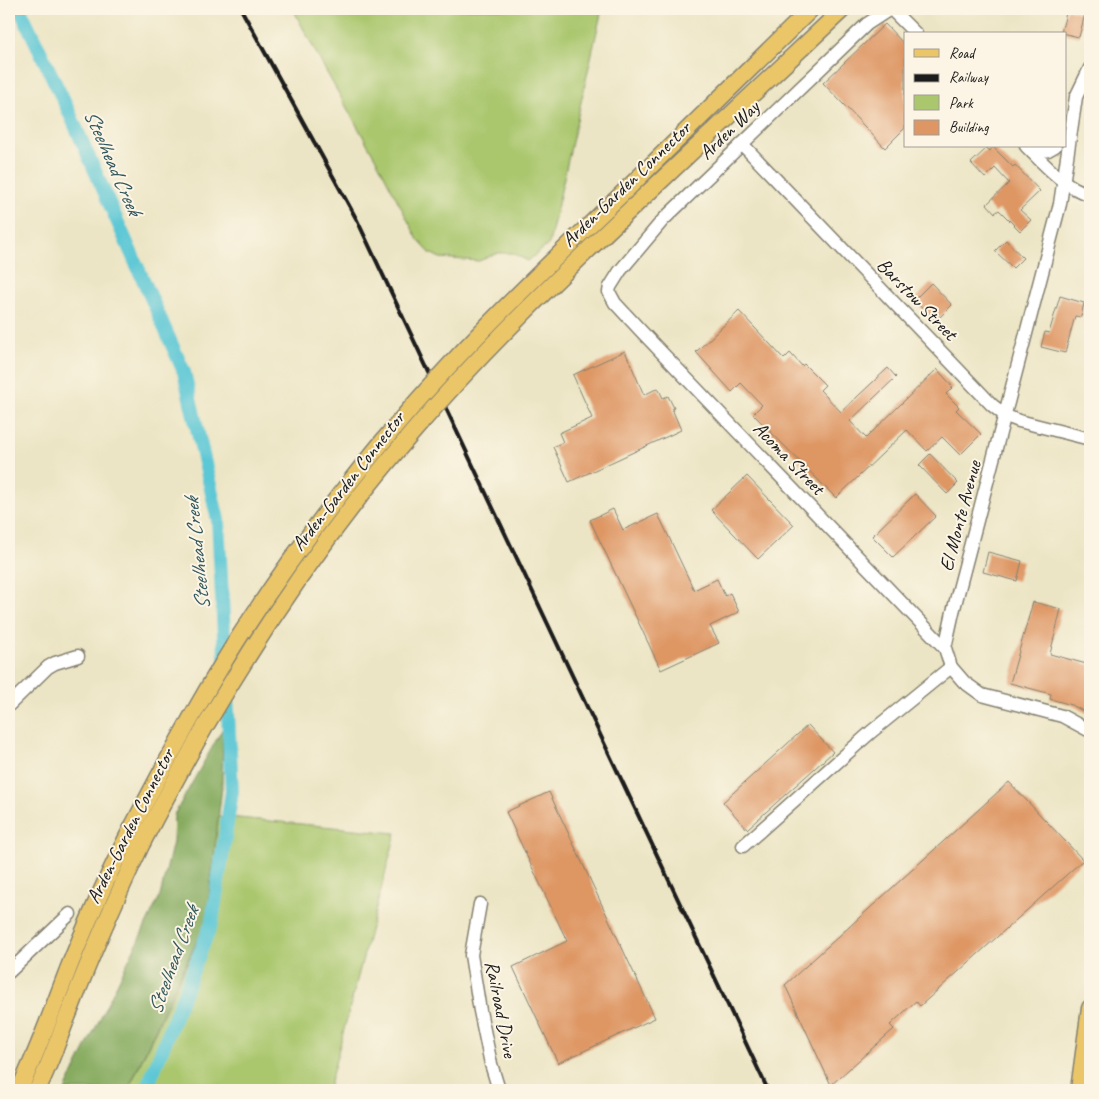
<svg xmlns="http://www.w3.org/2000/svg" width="1099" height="1099" font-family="Caveat,sans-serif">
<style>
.green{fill:#aac76e;stroke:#637245}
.forest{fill:#87ac61;stroke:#52643e}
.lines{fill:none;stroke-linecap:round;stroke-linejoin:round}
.canal{stroke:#5cc7d5;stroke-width:14}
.building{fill:#de9664}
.minor-casing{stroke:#848070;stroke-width:15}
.major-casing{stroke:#848070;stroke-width:19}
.minor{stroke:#fff;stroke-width:12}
.major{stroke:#ebc669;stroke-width:16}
.rail{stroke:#1c1c1c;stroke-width:4}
.major-bridge-casing{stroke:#848070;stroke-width:19;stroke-linecap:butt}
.major-bridge{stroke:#ebc669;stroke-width:16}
.labels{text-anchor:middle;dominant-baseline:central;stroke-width:4;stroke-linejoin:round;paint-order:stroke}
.street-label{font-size:20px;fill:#1c1c1c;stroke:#fcf5e5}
.water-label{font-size:21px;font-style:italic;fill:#32585d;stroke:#fcf5e5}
</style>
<rect width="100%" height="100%" fill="#fcf5e5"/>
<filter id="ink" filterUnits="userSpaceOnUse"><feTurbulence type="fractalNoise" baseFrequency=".02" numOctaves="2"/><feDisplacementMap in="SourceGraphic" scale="10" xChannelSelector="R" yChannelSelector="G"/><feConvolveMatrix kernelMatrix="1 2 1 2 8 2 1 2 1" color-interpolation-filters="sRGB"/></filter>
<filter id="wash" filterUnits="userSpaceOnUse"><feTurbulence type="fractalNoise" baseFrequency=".0096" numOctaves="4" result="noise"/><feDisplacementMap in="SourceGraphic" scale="20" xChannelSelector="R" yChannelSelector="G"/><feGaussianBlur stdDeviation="1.12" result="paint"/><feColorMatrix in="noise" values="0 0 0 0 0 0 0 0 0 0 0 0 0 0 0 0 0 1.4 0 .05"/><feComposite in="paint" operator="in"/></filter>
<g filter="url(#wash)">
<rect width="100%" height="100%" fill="#ece5c5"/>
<!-- green -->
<g class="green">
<path d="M293,9h309l-53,235 -21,17 -16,-8h-14l-19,8 -39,-3 -10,-5 -12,-13 -41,-79 -54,-95z"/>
<path d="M175,812l221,21 -68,257h-200l78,-167z"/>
</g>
<!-- forest -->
<path class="forest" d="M223,728l-1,59 -16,136 -34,69 -44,98h-63l95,-194 13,-54 1,-27z"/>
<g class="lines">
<!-- canal -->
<path class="canal" d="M20,9l49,103 115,260 34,148 14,271 -20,131 -66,168"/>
</g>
<g id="blocks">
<!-- building -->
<g class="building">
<path d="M1067,9l18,5 -6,23 -18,-4z"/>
<path d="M885,24l20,21v83l-20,20 -62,-65z"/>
<path d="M993,147l20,20 2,-2 25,26 -20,19 11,10 -11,11 -21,-21 -4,3 -8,-9 22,-21 -14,-15 -10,10 -14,-15 16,-15 3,3z"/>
<path d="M1006,240l17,18 -10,10 -18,-17z"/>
<path d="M931,283l21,22 -17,17 -21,-22z"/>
<path d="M1060,296l24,7 -3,14 -6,-1 -10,37 -24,-6 4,-15 4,1z"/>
<path d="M739,311l45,48 6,-6 12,13 2,-2 21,21 -5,5 21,22 47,-44 8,9 -46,44 16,17 71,-69 16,18 -7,7 13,13 -3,3 25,24 -21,21 -18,-18 -15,14 -20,-21 -71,68 -83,-84 9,-9 -21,-22 -9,9 -36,-40z"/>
<path d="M625,351l19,44 14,-7 5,10 5,-2 6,12 -2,1 9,21 -112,52 -16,-35 10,-5 -4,-9 33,-15 -19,-43z"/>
<path d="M930,454l28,29 -11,11 -28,-29z"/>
<path d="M747,476l47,49 -36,34 -47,-49z"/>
<path d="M915,494l21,22 -43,41 -21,-21z"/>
<path d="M613,509l10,21 35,-16 36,76 23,-11 8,17 5,-3 9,19 -29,14 9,17 -58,27 -71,-150z"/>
<path d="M988,552l34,9 -5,20 -34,-9z"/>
<path d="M1033,602l28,7 -11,45 40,11v50l-18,-10 -22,-6 1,-5 -41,-11z"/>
<path d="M808,725l25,27 -86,77 -24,-27z"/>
<path d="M1009,782l74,78 -163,146 -4,-5 -26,24 4,4 -63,56 -46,-100z"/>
<path d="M549,792l106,226 -97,45 -45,-96 54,-26 -61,-129z"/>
</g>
</g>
</g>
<g filter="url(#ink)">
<use href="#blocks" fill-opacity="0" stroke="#848070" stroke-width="1"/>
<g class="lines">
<!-- minor casing -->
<g class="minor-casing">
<g id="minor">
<path d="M890,9l-23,15 -204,196 -43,51 -10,16 -1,5 6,11 27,29 303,316"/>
<path d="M891,9l25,25"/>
<path d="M1090,68l-14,29 -16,107 -107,408 -8,36 6,19 13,15 18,13 80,21 28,15"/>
<path d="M742,144l250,261 14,11 13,5 71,18"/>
<path d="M1026,146c20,20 37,40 64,49"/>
<path d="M1033,153l15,-3 7,-4"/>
<path d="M9,705l39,-38 7,-4 23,-7"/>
<path d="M743,846l128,-114 80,-65"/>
<path d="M480,904l-9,51 9,56 11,53 8,26"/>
<path d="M9,972l61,-58"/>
</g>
</g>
<!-- major casing -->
<g class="major-casing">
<g id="major">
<path d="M625,191l186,-182"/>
<path d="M634,206l209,-197"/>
<path d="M19,1090c20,-41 35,-85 52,-128 19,-46 39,-92 62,-136"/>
<path d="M37,1090c14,-28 23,-56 35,-85 21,-55 45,-109 70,-162"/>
<path d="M1079,1090l11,-82"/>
</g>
</g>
<!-- minor -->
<use href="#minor" class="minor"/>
<!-- major -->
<use href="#major" class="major"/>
<!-- rail -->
<path class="rail" d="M241,9l116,211 411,870"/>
<!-- major-bridge casing -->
<g class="major-bridge-casing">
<g id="major-bridge">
<path d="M133,826c32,-62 66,-125 103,-184 51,-80 108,-156 170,-228 68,-79 144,-151 219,-223"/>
<path d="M142,843c21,-40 42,-80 64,-118 60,-103 128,-202 206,-292 69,-81 145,-154 222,-227"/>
</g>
</g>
<!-- major-bridge -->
<use href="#major-bridge" class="major-bridge"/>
</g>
</g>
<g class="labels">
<!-- street labels -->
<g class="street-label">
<text transform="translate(729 130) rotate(-44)">Arden Way</text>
<text transform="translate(626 184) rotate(-44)">Arden-Garden Connector</text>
<text transform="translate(917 299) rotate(46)">Barstow Street</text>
<text transform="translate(789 458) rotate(46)">Acoma Street</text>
<text transform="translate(348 481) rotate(-52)">Arden-Garden Connector</text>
<text transform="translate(960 516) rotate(-75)">El Monte Avenue</text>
<text transform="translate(130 826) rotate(-63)">Arden-Garden Connector</text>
<text transform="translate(501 1009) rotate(79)">Railroad Drive</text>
</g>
<!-- water labels -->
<g class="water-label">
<text transform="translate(113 162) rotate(66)">Steelhead Creek</text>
<text transform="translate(197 554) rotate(-96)">Steelhead Creek</text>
<text transform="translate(173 960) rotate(-70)">Steelhead Creek</text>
</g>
</g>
<!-- margin -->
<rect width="1099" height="1099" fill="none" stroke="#fcf5e5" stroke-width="30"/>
<!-- legend -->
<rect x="904" y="32" width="162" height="115" fill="#fcf5e5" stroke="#a29e95"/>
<rect x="914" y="49" width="25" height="8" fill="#ebc669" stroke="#a29e95"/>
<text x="949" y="58" font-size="15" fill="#1c1c1c">Road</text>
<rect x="914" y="74" width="25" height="8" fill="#1c1c1c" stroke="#a29e95"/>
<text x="949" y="82" font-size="15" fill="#1c1c1c">Railway</text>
<rect x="914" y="95" width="25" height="15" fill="#aac76e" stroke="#a29e95"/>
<text x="949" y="108" font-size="15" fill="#1c1c1c">Park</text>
<rect x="914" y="120" width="25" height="15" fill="#de9664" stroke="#a29e95"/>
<text x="949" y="132" font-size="15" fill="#1c1c1c">Building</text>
</svg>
